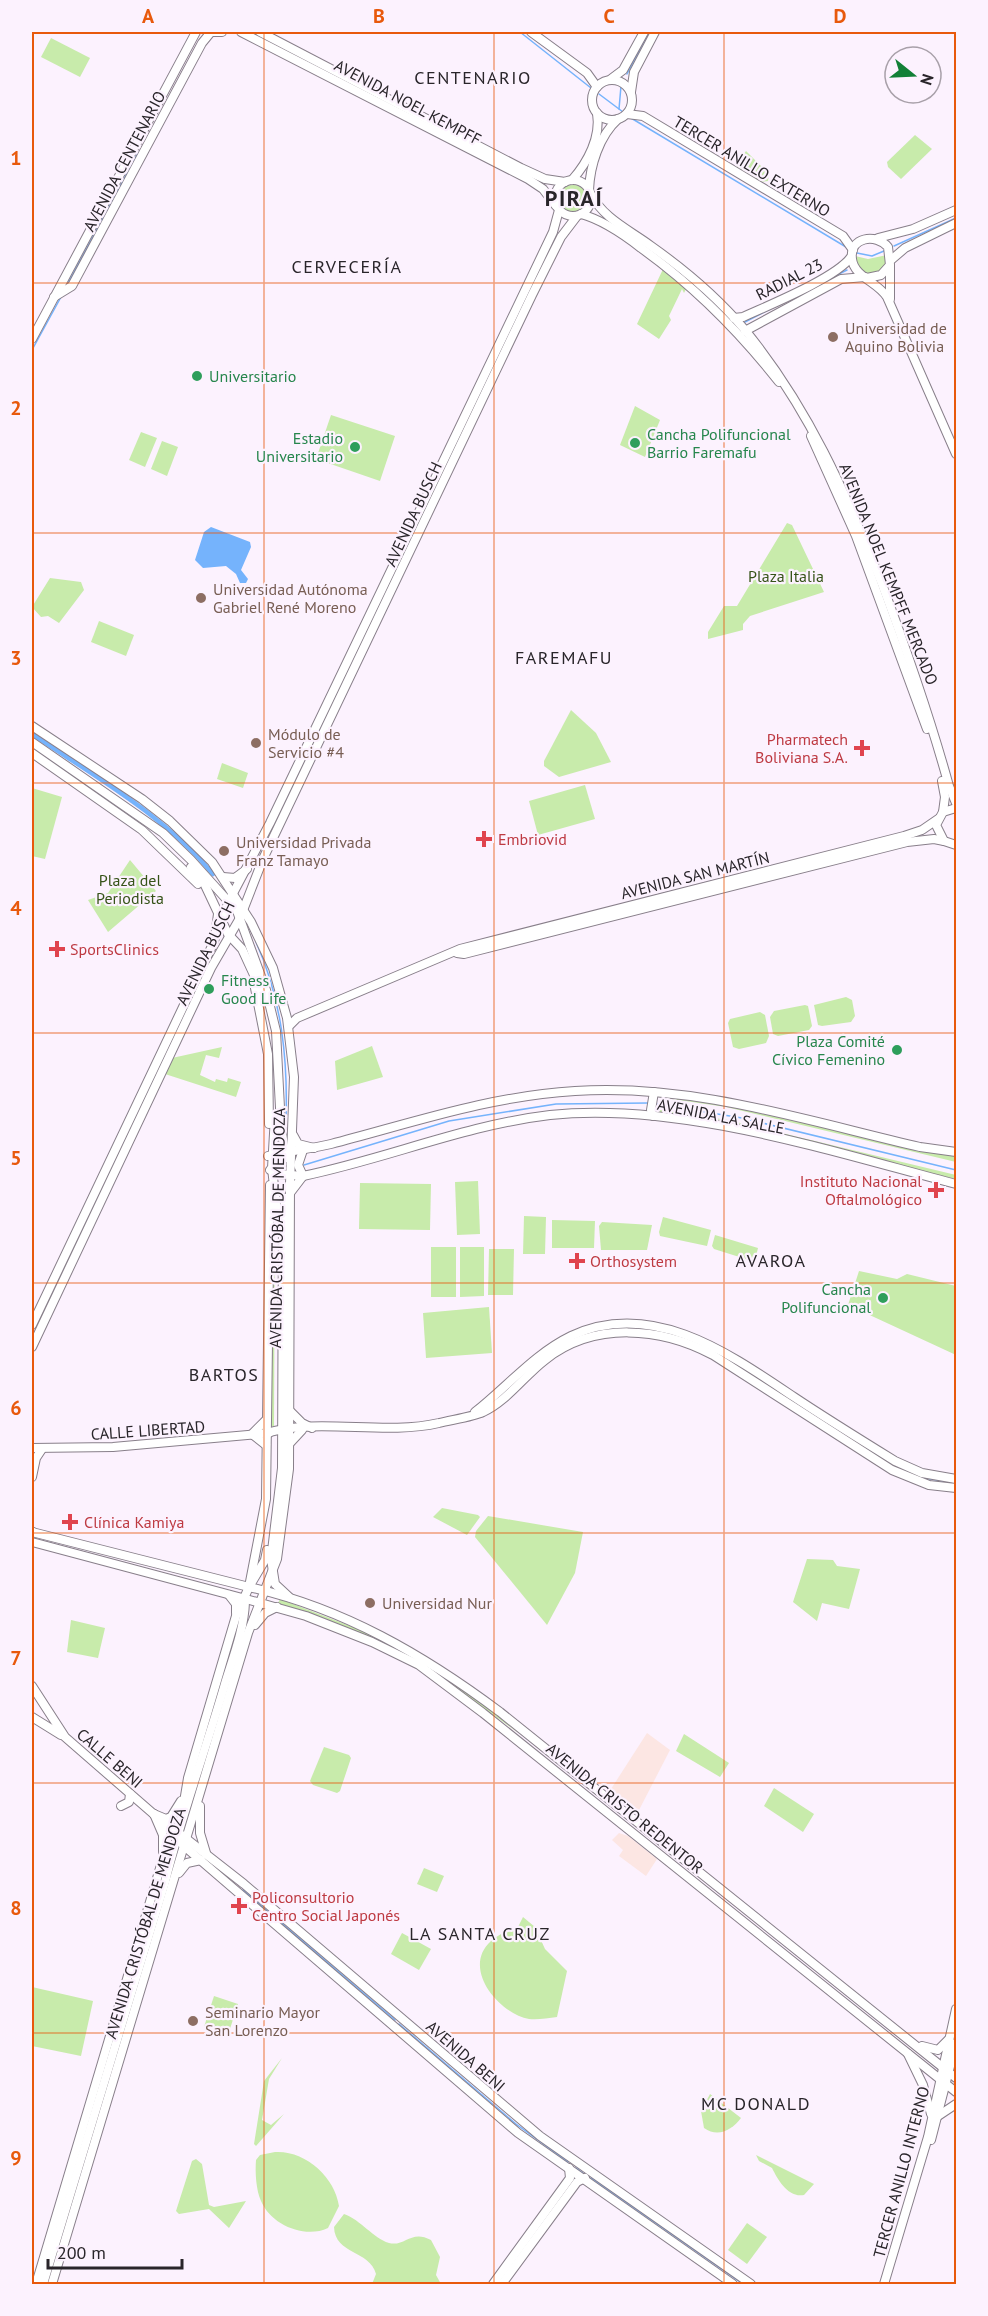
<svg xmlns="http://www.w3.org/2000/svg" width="988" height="2316" font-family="'PT Sans',sans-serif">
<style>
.commercial{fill:#fce6e3}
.green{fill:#c8ebab}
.water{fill:#75b3fc}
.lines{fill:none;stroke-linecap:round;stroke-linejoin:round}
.stream{stroke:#75b3fc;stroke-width:1.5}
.canal{stroke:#75b3fc;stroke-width:4.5}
.secondary-casing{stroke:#887f8a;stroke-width:10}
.primary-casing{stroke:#887f8a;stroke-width:10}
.secondary{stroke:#fff;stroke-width:8}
.primary{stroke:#fff;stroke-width:8}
.grid{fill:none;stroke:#e8590c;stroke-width:1.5;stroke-opacity:0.55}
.education-dot{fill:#8d6e63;stroke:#fcf2fe;stroke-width:2}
.leisure-dot{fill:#2e9e5b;stroke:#fcf2fe;stroke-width:2}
.health-dot{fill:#e0444e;stroke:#fcf2fe;stroke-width:2}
.labels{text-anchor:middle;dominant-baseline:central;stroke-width:4.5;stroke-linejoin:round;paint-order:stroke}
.street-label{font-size:16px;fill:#29252a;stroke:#fcf2fe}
.education-label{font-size:16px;fill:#785e54;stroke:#fcf2fe;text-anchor:start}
.leisure-label{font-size:16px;fill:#27864d;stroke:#fcf2fe;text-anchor:start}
.park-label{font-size:16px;fill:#365318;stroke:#fcf2fe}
.health-label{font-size:16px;fill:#be3a42;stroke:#fcf2fe;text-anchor:start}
.neighbourhood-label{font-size:18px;letter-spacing:1.5px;fill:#29252a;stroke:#fcf2fe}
.district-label{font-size:22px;font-weight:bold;letter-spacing:1.5px;fill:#29252a;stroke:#fcf2fe}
.neatline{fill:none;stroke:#e8590c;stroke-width:2}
.grid-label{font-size:20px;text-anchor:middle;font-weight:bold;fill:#e8590c}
</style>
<rect width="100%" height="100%" fill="#fcf2fe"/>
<!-- commercial -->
<g class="commercial">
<path d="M647,1733l23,17 -32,62 -27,-23z"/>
<path d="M619,1833l9,3 29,23 -11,17 -27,-20 4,-6 -11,-10z"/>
</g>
<!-- green -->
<g class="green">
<path d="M51,38l39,20 -10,19 -39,-20z"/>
<path d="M915,135l17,14 -31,30 -13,-12 -1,-5z"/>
<path d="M746,151l23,23 -1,7 -9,1 -24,-15z"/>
<circle cx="573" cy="199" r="14"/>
<path d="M887,255c-1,13 -5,16 -17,19l-12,-5 -3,-13 13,3z"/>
<path d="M664,267l23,20 -3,6 -2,-4 -13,27 2,4 -12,19 -22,-15z"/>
<path d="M635,406l25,14 -15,37 -25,-12z"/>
<path d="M331,415l64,21 -15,45 -64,-22z"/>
<path d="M141,432l16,6 -12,29 -16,-7z"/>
<path d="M162,441l16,6 -11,29 -16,-7z"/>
<path d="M787,523l5,2 32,67 -74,24 -7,8v6l-35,9v-7l16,-26h13z"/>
<path d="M50,578l31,4 3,8 -25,33 -11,-7 -7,1 -9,-10z"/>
<path d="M99,621l35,14 -8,21 -35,-14z"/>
<path d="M571,710l25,23 15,29 -52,15 -15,-11v-5z"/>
<path d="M222,763l26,10 -5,15 -26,-9z"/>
<path d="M585,785l10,34 -57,16 -9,-34z"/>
<path d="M32,788l30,9 -17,62 -13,-3z"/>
<path d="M130,860l26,31 -48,41 -20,-32 20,-7z"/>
<path d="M846,997l6,3 3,16 -4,6 -29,4 -4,-1 -4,-20z"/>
<path d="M805,1005l3,1 4,20 -3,4 -31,6 -5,-2 -3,-17 4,-6z"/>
<path d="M760,1012l5,3 4,21 -3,7 -27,6 -6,-2 -5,-24 2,-4z"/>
<path d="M372,1046l11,31 -46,13 -2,-29z"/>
<path d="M222,1047l-3,11 -13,-3 -6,20 15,7 1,-3 11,3 1,-4 13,4 -5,15 -71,-23 7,-16z"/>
<path d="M659,1095l78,11 171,41 48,8v7l-230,-55 -68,-10z"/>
<path d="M656,1109l72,11 228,55v4l-297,-65z"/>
<path d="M478,1181l2,53 -23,1 -2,-53z"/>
<path d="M360,1183l71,1 -1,46 -71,-1z"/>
<path d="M275,1207l-1,219 -5,1z"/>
<path d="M524,1216l22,1 -1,37h-22z"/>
<path d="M663,1217l48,13 -4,16 -47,-10 -1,-4z"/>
<path d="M552,1220l43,1 -1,27h-42z"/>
<path d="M602,1222l50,3 -5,25h-46l-2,-24z"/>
<path d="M715,1235l43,13 -3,12 -3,1 -38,-12 -2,-3z"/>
<rect x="431" y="1247" width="25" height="50"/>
<path d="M460,1247h24v49l-24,1z"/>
<path d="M489,1249h25l-1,46h-25z"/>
<path d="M859,1271l38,8 10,-5 49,12v69l-108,-50z"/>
<path d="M489,1307l3,46 -66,5 -3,-45z"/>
<path d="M442,1508l36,7 2,2 -13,18 -34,-18z"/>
<path d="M488,1516l95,16 -8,41 -28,52 -72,-88 1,-6z"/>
<path d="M807,1559l26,1 4,6 23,3 -11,40 -27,-6 -5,18 -24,-19z"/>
<path d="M280,1599l96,37 86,51 59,48 -67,-49 -90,-51 -86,-32z"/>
<path d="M71,1620l34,8 -7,30 -31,-6z"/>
<path d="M684,1734l45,29 -9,14 -44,-26z"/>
<path d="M324,1747l25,8 2,3 -11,33 -3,2 -24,-8 -3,-4z"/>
<path d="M774,1788l40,26 -11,18 -39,-26z"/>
<path d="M424,1868l20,8 -7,16 -20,-8z"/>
<path d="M523,1917l12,10 10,22 22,22 -10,46c-9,1 -19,3 -28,2 -31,-6 -68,-51 -38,-78 8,-7 15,-10 25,-10z"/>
<path d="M402,1933l29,16 -12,21 -28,-16z"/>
<path d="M32,1987l61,14 -12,55 -49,-10z"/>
<path d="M214,1996l24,8 -10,31 -24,-8z"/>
<path d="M282,2058l-13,21 -7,41 9,5 13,-11 -28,32 -2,-2 10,-63z"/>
<path d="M710,2094l31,24c-9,12 -23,20 -37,10l-3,-17z"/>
<path d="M275,2152c30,-2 60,25 64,54l-11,22c-23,11 -57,-3 -67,-27 -5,-11 -6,-29 -5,-41l4,-5z"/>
<path d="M756,2155l58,29 -10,11c-16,3 -26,-15 -32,-27l-13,-7z"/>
<path d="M196,2159l6,5 7,41 5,2 32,-6 -17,27 -20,-19 -30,5 -3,-3 16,-50z"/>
<path d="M344,2214c17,6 29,24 45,29 16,4 22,-14 42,-3l9,17 -4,18 5,9h-69l4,-10c-6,-24 -41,-19 -42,-47z"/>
<path d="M747,2223l20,14 -20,27 -19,-14z"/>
</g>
<!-- water -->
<path class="water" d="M211,527l39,15 1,5 -10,23 7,9 -2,4h-6l-4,-9 -10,-8 -23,2 -8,-8 9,-28z"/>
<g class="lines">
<!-- stream -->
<g class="stream">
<path d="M520,32l71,56"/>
<path d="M627,74l22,-42"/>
<path d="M599,94l24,18"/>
<path d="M619,109l2,-23"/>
<path d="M631,118l215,129"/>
<path d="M894,246l62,-28"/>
<path d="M857,253l15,3 12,-5"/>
<path d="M831,278l16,-8"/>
<path d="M67,285l71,-132"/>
<path d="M745,322l31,-16"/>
<path d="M32,350l29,-53"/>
<path d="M256,942c26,58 32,117 30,180"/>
<path d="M656,1104l86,14 214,52"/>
<path d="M304,1165l145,-44 107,-17 92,-1"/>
<path d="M733,1364l111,70"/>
<path d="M918,1477l38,6"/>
<path d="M243,1890l152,130"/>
<path d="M399,2024l117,100 52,38"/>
<path d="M576,2168l8,6"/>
<path d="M591,2178l152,106"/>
</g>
<!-- canal -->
<path class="canal" d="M32,734c62,42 132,81 181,140"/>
<!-- secondary casing -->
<g class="secondary-casing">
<g id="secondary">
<path d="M209,32h13"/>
<path d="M241,32l287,147 15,10 13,17"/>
<path d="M260,32l261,136 24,11 20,3"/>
<path d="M531,32l56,41 10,14"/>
<path d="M611,79l12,-9 21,-38"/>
<circle cx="612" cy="100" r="20"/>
<path d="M631,92l3,-20 21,-40"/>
<path d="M627,114l16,2 200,120 10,14"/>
<path d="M572,180c16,-18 29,-43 25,-67"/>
<circle cx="573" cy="198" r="18"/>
<path d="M589,190c1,-24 10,-54 29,-71"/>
<path d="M590,193c14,26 38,36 61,53 34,24 67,52 94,84 63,77 101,163 137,254 25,67 48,133 67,202l7,17"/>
<path d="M581,214c22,6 42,20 60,34 53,38 97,82 138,134"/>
<path d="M878,238l35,-9 43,-19"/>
<path d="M891,260l14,-12 51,-25"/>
<path d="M867,278l14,-3 9,-10 -2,-18c-12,-14 -39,-10 -36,12 2,18 26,23 35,38l69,157"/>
<path d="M54,297l18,-11 130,-243 9,-11"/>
<path d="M890,299v-33"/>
<path d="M734,318l9,-1c26,-12 93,-39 108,-60"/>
<path d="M745,331l96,-52 24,-2"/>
<path d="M32,339l164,-307"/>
<path d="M811,436l45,100 71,193"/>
<path d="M942,781l3,16 -2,15"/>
<path d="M956,808l-13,4 -7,13 8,16 12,4"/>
<path d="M457,953l7,1 443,-112 27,-3 10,2"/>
<path d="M289,1026l8,-8 163,-69 444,-113 18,-6 16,-11"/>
<path d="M653,1116l-2,-6 3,-18"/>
<path d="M303,1150l-5,15 5,11"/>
<path d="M268,1156c21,-5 42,-7 63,-12 81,-21 159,-48 244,-53 117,-8 232,30 345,56l36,5"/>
<path d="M270,1170l8,4 25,2c83,-17 162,-51 247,-61 128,-14 283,37 406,69"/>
<path d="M32,1325l180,-379 17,-45 41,-78 283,-591 6,-22"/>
<path d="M32,1347l179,-379 29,-50 23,-59 269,-564 29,-58 16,-21"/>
<path d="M475,1412c32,-25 59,-58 96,-76 81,-38 159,18 223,61 33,22 67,43 101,64l27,12 34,6"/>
<path d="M266,1433c55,-16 116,3 173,-10 11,-3 34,-6 44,-11 24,-11 41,-36 62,-52 49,-39 116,-33 168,-5l179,115 37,15 27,3"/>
<path d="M32,1448l81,-1 156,-14"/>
<path d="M32,1477l4,-19 6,-9"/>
<path d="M32,1532l217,55"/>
<path d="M32,1542l214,57"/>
<path d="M32,1686l33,51 92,80 27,29 334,287 215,151"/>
<path d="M32,1717l29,18"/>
<path d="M121,1806l8,-4 1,-8"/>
<path d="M161,1819l83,65 296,252 211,148"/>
<path d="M931,2140l25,-97"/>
<path d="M493,2284l77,-106 -1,-10"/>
<path d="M502,2284l75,-102 8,-4"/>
<path d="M884,2284l44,-147 28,-128"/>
</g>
</g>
<!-- primary casing -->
<g class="primary-casing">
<g id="primary">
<path d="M32,726l110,73 28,22 42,41 39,60 22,46 14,50 7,59 -4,106 -1,286 -12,90 -29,74 -196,651"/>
<path d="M32,742l131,91 28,27 46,51 29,79 10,41 5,96 5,31"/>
<path d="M32,753l110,77 56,54"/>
<path d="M191,867l13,16 24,51 14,15 18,39"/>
<path d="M223,877l12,1 12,-9"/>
<path d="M215,937l3,-23"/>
<path d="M254,983l14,71 1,70"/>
<path d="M275,1116l-3,52 6,54"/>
<path d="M293,1135l5,9 16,4"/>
<path d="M290,1193l13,-17"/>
<path d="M285,1198l-2,20 -1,250 -11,91 4,25 14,13"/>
<path d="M289,1410l13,13 10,5"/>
<path d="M266,1420l-14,14 14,11"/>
<path d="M289,1444l13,-14"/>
<path d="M32,1533l1,-1"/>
<path d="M249,1587l16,-27 2,-10"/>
<path d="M249,1587c94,21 175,68 251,125l456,366"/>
<path d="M229,1595l7,9v9"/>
<path d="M246,1599l60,17 66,26 47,23 64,48 473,379"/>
<path d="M255,1625l10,-12 12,-6"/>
<path d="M200,1806v27l6,20"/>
<path d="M154,1814l12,5 5,-2 10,-16"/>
<path d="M154,1814l9,21v22"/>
<path d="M181,1820l7,-42 48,-162 13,-29 17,-88 4,-314"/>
<path d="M179,1873l8,-10 14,-3"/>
<path d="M922,2046l16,4 11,-11"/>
<path d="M908,2054l15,31 8,29"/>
<path d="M938,2116l18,-12"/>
<path d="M36,2284l125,-419 9,-16"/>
<path d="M43,2284l122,-402c16,-66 40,-130 59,-195 8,-27 20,-56 21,-85"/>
</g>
</g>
<!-- secondary -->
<use href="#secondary" class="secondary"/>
<!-- primary -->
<use href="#primary" class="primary"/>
</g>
<!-- grid -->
<path class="grid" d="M264,32v2252M494,32v2252M724,32v2252M32,283h924M32,533h924M32,783h924M32,1033h924M32,1283h924M32,1533h924M32,1783h924M32,2033h924"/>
<!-- markers -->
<g class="education-dot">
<circle cx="833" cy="337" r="6"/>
<circle cx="201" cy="598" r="6"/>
<circle cx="256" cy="743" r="6"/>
<circle cx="224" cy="851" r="6"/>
<circle cx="370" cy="1603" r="6"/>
<circle cx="193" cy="2021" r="6"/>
</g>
<g class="leisure-dot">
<circle cx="197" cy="376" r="6"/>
<circle cx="635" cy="443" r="6"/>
<circle cx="355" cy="447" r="6"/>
<circle cx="209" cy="989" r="6"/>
<circle cx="897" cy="1050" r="6"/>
<circle cx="883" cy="1298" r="6"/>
</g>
<g class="health-dot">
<path d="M859 739h6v6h6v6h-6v6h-6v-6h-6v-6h6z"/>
<path d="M481 830h6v6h6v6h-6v6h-6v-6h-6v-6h6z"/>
<path d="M54 940h6v6h6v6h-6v6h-6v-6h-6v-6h6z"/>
<path d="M933 1181h6v6h6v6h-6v6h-6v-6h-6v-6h6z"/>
<path d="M574 1252h6v6h6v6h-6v6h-6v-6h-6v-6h6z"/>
<path d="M67 1513h6v6h6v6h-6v6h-6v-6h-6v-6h6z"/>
<path d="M236 1897h6v6h6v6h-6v6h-6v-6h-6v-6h6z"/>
</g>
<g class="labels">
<!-- street labels -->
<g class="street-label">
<text transform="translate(408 102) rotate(28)">AVENIDA NOEL KEMPFF</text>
<text transform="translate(124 161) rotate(-62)">AVENIDA CENTENARIO</text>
<text transform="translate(752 166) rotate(31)">TERCER ANILLO EXTERNO</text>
<text transform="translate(789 279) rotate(-27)">RADIAL 23</text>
<text transform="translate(413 514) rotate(-65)">AVENIDA BUSCH</text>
<text transform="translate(889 574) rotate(68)">AVENIDA NOEL KEMPFF MERCADO</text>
<text transform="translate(695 875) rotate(-14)">AVENIDA SAN MARTÍN</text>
<text transform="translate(205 953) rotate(-64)">AVENIDA BUSCH</text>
<text transform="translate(721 1116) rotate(11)">AVENIDA LA SALLE</text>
<text transform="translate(277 1228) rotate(-89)">AVENIDA CRISTÓBAL DE MENDOZA</text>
<text transform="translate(148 1430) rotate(-4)">CALLE LIBERTAD</text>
<text transform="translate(110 1758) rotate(41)">CALLE BENI</text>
<text transform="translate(625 1808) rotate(39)">AVENIDA CRISTO REDENTOR</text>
<text transform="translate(145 1923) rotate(-73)">AVENIDA CRISTÓBAL DE MENDOZA</text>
<text transform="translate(466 2056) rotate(41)">AVENIDA BENI</text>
<text transform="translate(901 2172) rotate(-75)">TERCER ANILLO INTERNO</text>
</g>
<!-- education labels -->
<g class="education-label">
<text x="845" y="328">Universidad de<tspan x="845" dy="18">Aquino Bolivia</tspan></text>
<text x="213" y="589">Universidad Autónoma<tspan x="213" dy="18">Gabriel René Moreno</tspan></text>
<text x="268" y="734">Módulo de<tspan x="268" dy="18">Servicio #4</tspan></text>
<text x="236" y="842">Universidad Privada<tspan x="236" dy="18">Franz Tamayo</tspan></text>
<text x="382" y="1603">Universidad Nur</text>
<text x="205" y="2012">Seminario Mayor<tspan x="205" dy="18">San Lorenzo</tspan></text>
</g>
<!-- leisure labels -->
<g class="leisure-label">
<text x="209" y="376">Universitario</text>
<text x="647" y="434">Cancha Polifuncional<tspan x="647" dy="18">Barrio Faremafu</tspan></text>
<text x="343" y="438" text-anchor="end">Estadio<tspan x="343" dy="18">Universitario</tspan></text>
<text x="221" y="980">Fitness<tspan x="221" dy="18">Good Life</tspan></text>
<text x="885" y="1041" text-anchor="end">Plaza Comité<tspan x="885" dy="18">Cívico Femenino</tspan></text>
<text x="871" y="1289" text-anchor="end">Cancha<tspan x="871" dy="18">Polifuncional</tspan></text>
</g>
<!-- park labels -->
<g class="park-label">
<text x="786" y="576">Plaza Italia</text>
<text x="130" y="880">Plaza del<tspan x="130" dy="18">Periodista</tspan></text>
</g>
<!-- health labels -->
<g class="health-label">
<text x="848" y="739" text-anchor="end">Pharmatech<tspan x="848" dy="18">Boliviana S.A.</tspan></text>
<text x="498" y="839">Embriovid</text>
<text x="70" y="949">SportsClinics</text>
<text x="922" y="1181" text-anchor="end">Instituto Nacional<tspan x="922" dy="18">Oftalmológico</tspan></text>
<text x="590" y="1261">Orthosystem</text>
<text x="84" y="1522">Clínica Kamiya</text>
<text x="252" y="1897">Policonsultorio<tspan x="252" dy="18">Centro Social Japonés</tspan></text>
</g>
<!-- neighbourhood labels -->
<g class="neighbourhood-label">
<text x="473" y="77">CENTENARIO</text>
<text x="347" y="266">CERVECERÍA</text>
<text x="564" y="657">FAREMAFU</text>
<text x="771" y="1260">AVAROA</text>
<text x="224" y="1374">BARTOS</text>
<text x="480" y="1933">LA SANTA CRUZ</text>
<text x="756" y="2103">MC DONALD</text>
</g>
<!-- district labels -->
<g class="district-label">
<text x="574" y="198">PIRAÍ</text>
</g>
</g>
<!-- border -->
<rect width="988" height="2316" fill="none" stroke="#fcf2fe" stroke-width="66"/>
<!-- north arrow -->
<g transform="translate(913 75) rotate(108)"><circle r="28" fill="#fcf2fe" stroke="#a8a0a9" stroke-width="1.5"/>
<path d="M0-4.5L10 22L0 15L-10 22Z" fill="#128037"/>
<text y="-9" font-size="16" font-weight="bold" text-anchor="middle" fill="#29252a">N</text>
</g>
<!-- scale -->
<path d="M48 2259v9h134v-9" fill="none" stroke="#29252a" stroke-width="3"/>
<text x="57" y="2259" font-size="18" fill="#29252a" stroke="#fcf2fe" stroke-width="4.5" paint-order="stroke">200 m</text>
<rect x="33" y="33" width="922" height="2250" class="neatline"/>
<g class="grid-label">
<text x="148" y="23">A</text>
<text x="379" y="23">B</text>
<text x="609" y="23">C</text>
<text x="840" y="23">D</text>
<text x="16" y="165">1</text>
<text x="16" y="415">2</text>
<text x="16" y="665">3</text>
<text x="16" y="915">4</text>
<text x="16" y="1165">5</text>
<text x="16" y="1415">6</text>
<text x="16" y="1665">7</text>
<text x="16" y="1915">8</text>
<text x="16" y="2165">9</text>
</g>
</svg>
